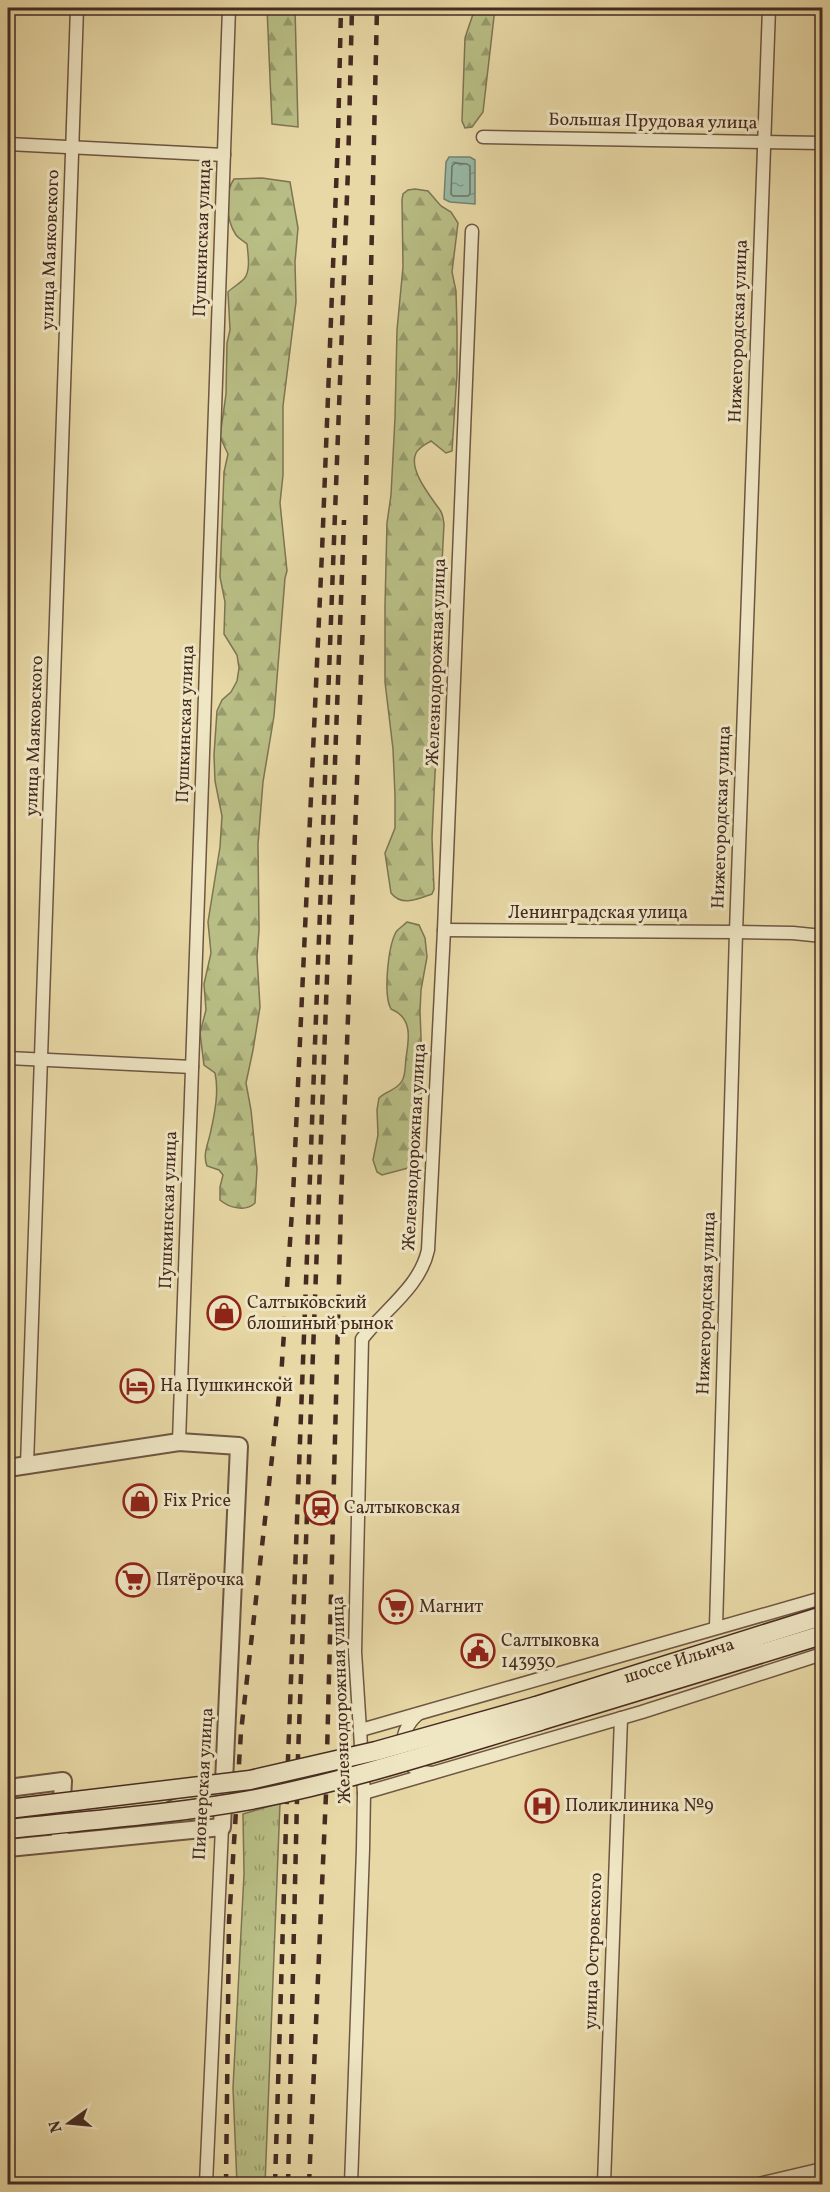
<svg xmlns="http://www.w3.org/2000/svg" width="830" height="2192" font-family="Vollkorn,serif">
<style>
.grass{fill:url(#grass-tufts);stroke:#7e7453;stroke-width:1.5}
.forest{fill:url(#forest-firs);stroke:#7e7453;stroke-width:1.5}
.water{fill:url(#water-ripples);stroke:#768071;stroke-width:1.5}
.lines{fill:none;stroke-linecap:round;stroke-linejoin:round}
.shore{stroke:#6e7264;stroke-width:1.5}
.minor-casing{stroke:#6e5642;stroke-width:15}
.tertiary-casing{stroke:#6e5642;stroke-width:20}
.secondary-casing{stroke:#452a21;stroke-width:21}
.minor{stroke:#efe6c4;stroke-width:12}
.tertiary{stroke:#efe6c4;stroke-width:16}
.secondary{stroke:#efe6c4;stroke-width:18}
.rail{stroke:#452a21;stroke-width:4.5;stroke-dasharray:10 10;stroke-linecap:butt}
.secondary-bridge-casing{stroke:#452a21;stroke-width:21;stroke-linecap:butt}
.secondary-bridge{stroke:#efe6c4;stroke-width:18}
.labels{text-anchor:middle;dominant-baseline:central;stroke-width:6;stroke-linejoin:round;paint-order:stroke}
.street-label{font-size:18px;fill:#452a21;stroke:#efe6c4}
.poi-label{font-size:18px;fill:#452a21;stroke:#efe6c4;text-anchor:start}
</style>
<defs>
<pattern id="grass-tufts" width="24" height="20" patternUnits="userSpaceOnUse" patternTransform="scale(1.5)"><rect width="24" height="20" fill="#b8be85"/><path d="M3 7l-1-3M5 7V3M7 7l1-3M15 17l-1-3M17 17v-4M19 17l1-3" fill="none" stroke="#979b6c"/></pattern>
<pattern id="forest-firs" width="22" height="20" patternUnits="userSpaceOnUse" patternTransform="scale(1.5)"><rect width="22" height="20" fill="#b8be85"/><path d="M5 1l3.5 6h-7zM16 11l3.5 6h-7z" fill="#979b6c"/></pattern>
<pattern id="water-ripples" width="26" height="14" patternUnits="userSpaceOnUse" patternTransform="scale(1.5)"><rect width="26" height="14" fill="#97baa6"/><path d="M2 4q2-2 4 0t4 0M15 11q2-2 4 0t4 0" fill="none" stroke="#7d9787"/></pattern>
</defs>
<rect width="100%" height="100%" fill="#e7d8a5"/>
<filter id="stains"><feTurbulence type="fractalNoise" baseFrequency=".00333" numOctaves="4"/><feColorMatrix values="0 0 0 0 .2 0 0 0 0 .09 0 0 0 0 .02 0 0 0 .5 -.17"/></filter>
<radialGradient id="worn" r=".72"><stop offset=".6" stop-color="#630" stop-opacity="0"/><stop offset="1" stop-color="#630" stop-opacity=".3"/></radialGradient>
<!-- grass -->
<path class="grass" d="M280,1803l-15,381h-28l-4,-96 11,-214 -1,-60z"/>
<!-- forest -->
<g class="forest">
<path d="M267,8h28l3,119 -26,-3z"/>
<path d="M475,8h20l-12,104 -11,15 -7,1 -3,-7 3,-83z"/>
<path d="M262,178l28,4 8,46 -3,34 1,40 -13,104v69l-3,28 7,68 -2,7 -11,138 -11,66 -5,62 1,86 -2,27 3,50 -7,43 -7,33 5,27 6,59 -2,34c-9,9 -26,5 -35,-3v-13l3,-12 -4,-5 -12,-4c-5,-12 2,-24 4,-36 4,-18 8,-39 4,-57l-11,-8 -4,-32 6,-23 -2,-26 7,-31 -3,-31 12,-75 2,-31 -7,-35 -1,-26 3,-44 5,-11 9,-8 6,-11 2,-13 -2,-13 -13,-21 1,-32 -5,-25 4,-105 4,-18 -8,-17 6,-43 1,-51 3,-13 -2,-38c5,-5 11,-8 16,-13 7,-8 4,-25 3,-35 -3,-3 -8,-5 -11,-9 -10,-15 -12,-42 -2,-56z"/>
<path d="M415,189l13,2 13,15 10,6 7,11 -6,49 4,19 1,38v45l-5,77 -6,2 -15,-12c-5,3 -12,6 -15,12 -8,17 15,44 24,57 3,4 3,9 4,14l-7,134 3,63 -5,52 -3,65 2,51 -2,5c-14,5 -30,13 -41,-1l-6,-40 10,-25v-33l-2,-46 -8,-67v-77l2,-82 4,-28 4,-77 2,-88 6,-63 -1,-67 1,-6 5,-4z"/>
<path d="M407,922l12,3 6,13 2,19 -6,33 -1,21 2,54 -3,85 -6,13 -5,5 -26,7 -5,-3 -4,-12 5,-25 -1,-25 2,-12c7,-7 18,-8 23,-17 4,-7 3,-15 4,-23 3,-19 7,-40 -15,-49 -8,-14 -3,-62 5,-77 3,-4 7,-6 11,-10z"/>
</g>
<!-- water -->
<path class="water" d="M449,157h21l5,3v44l-25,-2 -6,-3 2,-37z"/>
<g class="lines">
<!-- shore -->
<path class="shore" d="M455,163l12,1 3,2v28l-2,2h-15l-2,-2 1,-28z"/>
<!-- minor casing -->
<g class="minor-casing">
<g id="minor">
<path d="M483,137l339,6"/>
<path d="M8,144l216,11"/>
<path d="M444,930l292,2 57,1 29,3"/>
<path d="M8,1058l184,9"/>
<path d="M179,1442l50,-1434"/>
<path d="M27,1465l50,-1457"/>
<path d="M716,1627l20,-695 33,-924"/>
<path d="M418,1714c-23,19 -22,58 14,59"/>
<path d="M361,1730l461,-132"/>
<path d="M364,1793l278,-81 180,-58"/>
<path d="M206,2184l16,-357"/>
<path d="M351,2184l12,-335 1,-56 -9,-141 7,-313c22,-29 58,-52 66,-89l16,-320 28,-699"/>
<path d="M604,2184l17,-466"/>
<path d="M759,2184l63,-15"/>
</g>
</g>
<!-- tertiary casing -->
<g class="tertiary-casing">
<g id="tertiary">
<path d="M8,1468l171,-26 60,4 -17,381 -214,21"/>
<path d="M8,1788l55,-7 -3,54"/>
<path d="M173,1809l32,-13 18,-2"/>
</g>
</g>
<!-- secondary casing -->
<g class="secondary-casing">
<g id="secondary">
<path id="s1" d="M536,1706l286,-90"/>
<path d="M540,1721l282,-86"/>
</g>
</g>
<!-- minor -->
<use href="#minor" class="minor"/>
<!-- tertiary -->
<use href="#tertiary" class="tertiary"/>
<!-- secondary -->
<use href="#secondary" class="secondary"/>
<!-- rail -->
<g class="rail">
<path d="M226,2184l3,-262 12,-190 40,-354 12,-182 29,-644 16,-415 3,-129"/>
<path d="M275,2184l13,-425 60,-1590 4,-161"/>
<path d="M288,2184l10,-428 46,-1236"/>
<path d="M309,2184l17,-390 15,-592 22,-580 14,-614"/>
</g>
<!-- secondary-bridge casing -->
<g class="secondary-bridge-casing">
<g id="secondary-bridge">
<path d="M8,1809l242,-29 126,-29 160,-45"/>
<path d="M8,1829c82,-9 166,-15 248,-30 96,-19 190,-50 284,-78"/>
</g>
</g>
<!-- secondary-bridge -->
<use href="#secondary-bridge" class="secondary-bridge"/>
</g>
<!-- icons -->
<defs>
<g id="shop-ring" transform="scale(1.725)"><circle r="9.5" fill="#efe6c4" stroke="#8f2418" stroke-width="1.5"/><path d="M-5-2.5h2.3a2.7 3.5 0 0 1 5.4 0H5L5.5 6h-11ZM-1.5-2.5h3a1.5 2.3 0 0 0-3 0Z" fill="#8f2418"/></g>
<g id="hotel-ring" transform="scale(1.725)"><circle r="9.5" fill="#efe6c4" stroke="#8f2418" stroke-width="1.5"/><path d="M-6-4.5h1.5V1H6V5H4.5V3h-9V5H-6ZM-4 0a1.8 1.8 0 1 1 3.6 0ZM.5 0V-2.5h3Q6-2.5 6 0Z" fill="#8f2418"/></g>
<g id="station-ring" transform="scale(1.725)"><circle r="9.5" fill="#efe6c4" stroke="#8f2418" stroke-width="1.5"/><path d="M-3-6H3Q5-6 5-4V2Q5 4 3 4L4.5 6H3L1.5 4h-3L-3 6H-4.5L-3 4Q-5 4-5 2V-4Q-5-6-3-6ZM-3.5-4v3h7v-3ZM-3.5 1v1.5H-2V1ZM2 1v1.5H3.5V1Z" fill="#8f2418"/></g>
<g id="supermarket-ring" transform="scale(1.725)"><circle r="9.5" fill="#efe6c4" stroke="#8f2418" stroke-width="1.5"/><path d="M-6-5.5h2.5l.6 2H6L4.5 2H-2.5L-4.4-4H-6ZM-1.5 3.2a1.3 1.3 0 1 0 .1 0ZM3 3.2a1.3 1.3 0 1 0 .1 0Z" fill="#8f2418"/></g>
<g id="civic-ring" transform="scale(1.725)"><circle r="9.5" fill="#efe6c4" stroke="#8f2418" stroke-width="1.5"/><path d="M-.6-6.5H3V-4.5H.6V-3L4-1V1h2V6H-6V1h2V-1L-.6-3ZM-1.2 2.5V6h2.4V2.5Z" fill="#8f2418"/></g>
<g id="hospital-ring" transform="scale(1.725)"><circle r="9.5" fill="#efe6c4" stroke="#8f2418" stroke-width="1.5"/><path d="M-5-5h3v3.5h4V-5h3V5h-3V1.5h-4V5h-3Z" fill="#8f2418"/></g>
</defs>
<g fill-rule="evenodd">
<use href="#shop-ring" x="224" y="1313"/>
<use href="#hotel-ring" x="137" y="1386"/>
<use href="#shop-ring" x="140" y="1501"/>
<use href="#station-ring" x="321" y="1508"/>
<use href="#supermarket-ring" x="133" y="1580"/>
<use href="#supermarket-ring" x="396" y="1607"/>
<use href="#civic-ring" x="478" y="1651"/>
<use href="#hospital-ring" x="542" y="1806"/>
</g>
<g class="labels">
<!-- street labels -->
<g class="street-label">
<text transform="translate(653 122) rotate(1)">Большая Прудовая улица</text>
<text transform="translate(203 238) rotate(-88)">Пушкинская улица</text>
<text transform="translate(51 250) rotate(-88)">улица Маяковского</text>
<text transform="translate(739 331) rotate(-88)">Нижегородская улица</text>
<text transform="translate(437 662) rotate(-88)">Железнодорожная улица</text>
<text transform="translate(186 724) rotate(-88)">Пушкинская улица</text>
<text transform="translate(35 736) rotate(-88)">улица Маяковского</text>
<text transform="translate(722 817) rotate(-88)">Нижегородская улица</text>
<text x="598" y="913">Ленинградская улица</text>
<text transform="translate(415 1147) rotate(-87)">Железнодорожная улица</text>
<text transform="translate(169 1210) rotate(-88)">Пушкинская улица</text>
<text transform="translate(707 1303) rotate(-88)">Нижегородская улица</text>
<text stroke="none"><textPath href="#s1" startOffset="150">шоссе Ильича</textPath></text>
<text transform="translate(342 1700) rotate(-92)">Железнодорожная улица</text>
<text transform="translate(204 1784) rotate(-87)">Пионерская улица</text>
<text transform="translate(594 1951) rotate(-88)">улица Островского</text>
</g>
<!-- poi labels -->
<g class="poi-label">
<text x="247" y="1303">Салтыковский<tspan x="247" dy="21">блошиный рынок</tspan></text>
<text x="160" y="1386">На Пушкинской</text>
<text x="163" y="1501">Fix Price</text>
<text x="344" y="1508">Салтыковская</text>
<text x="156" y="1580">Пятёрочка</text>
<text x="419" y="1607">Магнит</text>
<text x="501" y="1641">Салтыковка<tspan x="501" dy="21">143930</tspan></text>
<text x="565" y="1806">Поликлиника №9</text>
</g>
</g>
<!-- margin -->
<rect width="830" height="2192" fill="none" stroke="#e7d8a5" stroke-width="30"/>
<rect x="9" y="9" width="812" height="2174" fill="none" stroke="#452a21" stroke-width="3"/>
<rect x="15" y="15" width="800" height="2162" fill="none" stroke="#452a21" stroke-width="1.5"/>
<!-- north arrow -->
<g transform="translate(69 2123) rotate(255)" stroke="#efe6c4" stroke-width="4.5" paint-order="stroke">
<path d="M0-4.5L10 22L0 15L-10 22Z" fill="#452a21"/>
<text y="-9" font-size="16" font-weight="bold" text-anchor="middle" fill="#452a21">N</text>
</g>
<rect width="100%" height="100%" filter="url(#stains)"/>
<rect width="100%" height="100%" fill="url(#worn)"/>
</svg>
